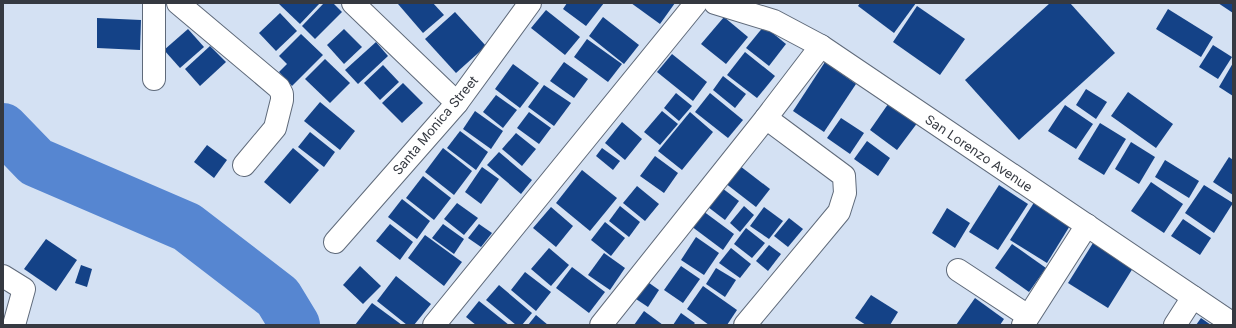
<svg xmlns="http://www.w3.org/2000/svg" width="1236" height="328" font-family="Inter,sans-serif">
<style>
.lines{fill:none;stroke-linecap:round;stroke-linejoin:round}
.river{stroke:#5686d1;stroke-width:50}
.building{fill:#144287}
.minor-casing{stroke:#5f6a7a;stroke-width:24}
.minor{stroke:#fff;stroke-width:22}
.labels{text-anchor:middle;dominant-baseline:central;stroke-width:4;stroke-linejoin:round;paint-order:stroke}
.street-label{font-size:13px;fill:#353941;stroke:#fff}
</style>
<rect width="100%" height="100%" fill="#d4e1f3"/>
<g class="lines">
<!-- river -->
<path class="river" d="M3,128l33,34 151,65 91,70 17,28"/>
</g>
<!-- building -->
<g class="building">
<path d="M278,3h42l-20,21z"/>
<path d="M324,3h9l9,9 -27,27 -13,-13z"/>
<path d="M400,3h33l11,12 -21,18 -25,-29z"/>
<path d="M567,3h37l-18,23 -23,-17z"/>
<path d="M631,3h44l-15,21z"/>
<path d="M860,3h56l-22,30 -36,-27z"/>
<path d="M1050,3h20l45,50 -96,87 -54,-60z"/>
<path d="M1218,3h15v10z"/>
<path d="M917,6l48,33 -25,36 -47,-33z"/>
<path d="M1168,9l45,28 -12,20 -45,-28z"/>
<path d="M546,10l34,27 -15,18 -34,-27z"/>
<path d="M455,12l31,34 -30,27 -31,-34z"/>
<path d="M280,13l17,18 -21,20 -17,-18z"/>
<path d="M603,17l36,28 -15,19 -35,-28z"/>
<path d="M724,17l24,20 -22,27 -25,-20z"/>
<path d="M97,18l44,2 -1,30 -43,-2z"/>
<path d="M764,26l22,18 -17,22 -23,-18z"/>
<path d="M188,29l16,18 -24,21 -16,-18z"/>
<path d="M344,29l18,18 -18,17 -17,-19z"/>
<path d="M301,34l22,21 -31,31 -13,-14 8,-8 -8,-8z"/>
<path d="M587,39l35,25 -14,18 -34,-25z"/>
<path d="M376,42l12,14 -30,28 -13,-14z"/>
<path d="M1213,45l19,12 -14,22 -19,-12z"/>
<path d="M210,46l16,16 -26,24 -15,-17z"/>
<path d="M745,52l30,24 -18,22 -30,-23z"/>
<path d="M672,54l35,28 -14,19 -36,-29z"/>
<path d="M325,59l25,24 -20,20 -25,-24z"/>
<path d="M564,62l24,17 -14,19 -24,-17z"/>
<path d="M825,62l31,22 -32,48 -31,-21z"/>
<path d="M1233,63v33l-14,-9z"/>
<path d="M513,64l26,19 -19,25 -25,-19z"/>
<path d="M383,65l16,17 -19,18 -16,-17z"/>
<path d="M723,76l23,18 -11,14 -22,-18z"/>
<path d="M403,83l20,20 -21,20 -20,-20z"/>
<path d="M544,85l27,18 -17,23 -26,-19z"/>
<path d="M1086,89l21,13 -11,17 -20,-14z"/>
<path d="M1128,92l45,32 -17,24 -45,-32z"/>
<path d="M676,93l16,13 -13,15 -15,-13z"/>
<path d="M710,93l33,27 -15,18 -33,-26z"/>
<path d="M496,95l21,15 -14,18 -20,-16z"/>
<path d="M893,97l28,21 -24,32 -27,-20z"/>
<path d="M320,102l35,29 -15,19 -36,-29z"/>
<path d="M1065,105l28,19 -17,25 -28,-18z"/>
<path d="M475,111l28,20 -12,18 -28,-20z"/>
<path d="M662,111l16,13 -18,21 -16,-13z"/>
<path d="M529,112l22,16 -12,16 -22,-16z"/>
<path d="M690,112l23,20 -31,38 -24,-19z"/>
<path d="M841,118l23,15 -14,21 -23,-16z"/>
<path d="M622,122l20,17 -17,21 -20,-17z"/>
<path d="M1100,123l26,16 -22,36 -26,-16z"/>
<path d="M460,131l28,21 -12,18 -29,-22z"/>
<path d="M310,132l25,20 -11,15 -26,-20z"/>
<path d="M516,133l20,16 -14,17 -20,-17z"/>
<path d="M867,141l23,17 -12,18 -24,-17z"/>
<path d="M1131,142l24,15 -16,27 -24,-15z"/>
<path d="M207,145l20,15 -13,18 -20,-16z"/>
<path d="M293,148l26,22 -29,34 -26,-22z"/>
<path d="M443,148l29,23 -18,24 -29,-23z"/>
<path d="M602,148l18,13 -7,9 -17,-14z"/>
<path d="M499,152l33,28 -11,14 -34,-29z"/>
<path d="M655,156l23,17 -14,20 -24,-17z"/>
<path d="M1229,157l4,3v35l-20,-13z"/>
<path d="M1165,160l34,21 -10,17 -34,-21z"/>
<path d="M740,166l30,23 -14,18 -31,-24z"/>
<path d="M482,167l17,12 -18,25 -16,-12z"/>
<path d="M582,170l35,28 -27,33 -34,-28z"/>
<path d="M423,176l28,22 -17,22 -28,-22z"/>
<path d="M1151,182l32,22 -19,29 -33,-22z"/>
<path d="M999,185l29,19 -30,46 -29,-18z"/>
<path d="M1204,185l29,18 -19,30 -29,-20z"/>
<path d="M637,186l22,18 -14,17 -22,-18z"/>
<path d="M722,188l17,13 -14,19 -17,-13z"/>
<path d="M402,199l28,22 -13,18 -29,-22z"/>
<path d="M1035,201l36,23 -24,39 -37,-23z"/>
<path d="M457,203l21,15 -14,17 -20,-16z"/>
<path d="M620,206l20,16 -11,15 -20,-16z"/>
<path d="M744,206l10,9 -14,17 -10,-9z"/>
<path d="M551,207l22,19 -17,21 -23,-19z"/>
<path d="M764,207l19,14 -14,18 -19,-13z"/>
<path d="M947,208l23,15 -15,25 -23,-15z"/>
<path d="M703,211l31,23 -11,16 -32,-24z"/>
<path d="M789,218l14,11 -15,18 -14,-11z"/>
<path d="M1183,219l28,19 -11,17 -29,-19z"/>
<path d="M605,222l20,16 -14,18 -20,-16z"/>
<path d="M390,224l23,18 -13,18 -24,-19z"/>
<path d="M443,224l21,15 -10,15 -22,-16z"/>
<path d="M479,224l13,9 -11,14 -13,-9z"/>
<path d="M746,228l19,15 -13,15 -18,-14z"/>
<path d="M425,235l37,27 -18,24 -36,-28z"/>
<path d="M696,237l23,16 -15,22 -23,-15z"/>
<path d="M46,239l31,21 -21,31 -32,-22z"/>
<path d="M1093,243l40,25 -25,40 -40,-25z"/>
<path d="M1012,244l34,24 -17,24 -34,-24z"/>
<path d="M769,245l12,9 -13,17 -12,-10z"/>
<path d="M549,248l20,17 -18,21 -20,-17z"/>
<path d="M731,248l20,16 -11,14 -21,-15z"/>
<path d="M604,253l21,15 -15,22 -22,-15z"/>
<path d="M81,265l11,4 -5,18 -12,-4z"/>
<path d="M360,266l21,20 -18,18 -20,-19z"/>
<path d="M681,266l19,13 -17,24 -19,-13z"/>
<path d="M572,267l33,25 -16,21 -33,-25z"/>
<path d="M716,268l20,12 -11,17 -19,-13z"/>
<path d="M525,272l26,20 -15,19 -25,-21z"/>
<path d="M396,276l35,28 -17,21h-7l-30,-24z"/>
<path d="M645,280l14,10 -11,17 -15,-10z"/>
<path d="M499,285l33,28 -10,12h-6l-30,-25z"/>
<path d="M703,286l34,24 -10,15h-18l-22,-16z"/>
<path d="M871,295l27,17 -8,13h-24l-11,-7z"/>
<path d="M975,298l29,21 -4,6h-44z"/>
<path d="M479,301l30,24h-33l-10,-8z"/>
<path d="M372,303l30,22h-47z"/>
<path d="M644,311l19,14h-29z"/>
<path d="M681,313l14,10 -2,2h-20z"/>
<path d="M536,315l12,10h-20z"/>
<path d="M1201,318l10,7h-15z"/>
</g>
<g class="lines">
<!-- minor casing -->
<g class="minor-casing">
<g id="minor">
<path d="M154,3v76"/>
<path d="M178,3l101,85 3,6v6l-7,28 -31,37"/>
<path d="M353,3l104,100"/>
<path d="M715,3l59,18 47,25 412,278"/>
<path d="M335,242l122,-139 73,-100"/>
<path d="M958,270l70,46"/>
<path d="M3,276l21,13 -10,36"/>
<path d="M434,325l262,-322"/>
<path d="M601,325l165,-207 55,-72"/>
<path d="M745,325l94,-113 6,-19 -1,-17 -78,-58"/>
<path d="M1023,325l64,-100"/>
<path d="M1175,325l18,-28"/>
</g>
</g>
<!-- minor -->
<use href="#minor" class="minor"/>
</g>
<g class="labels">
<!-- street labels -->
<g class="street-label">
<text transform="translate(435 125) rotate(-50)">Santa Monica Street</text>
<text transform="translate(979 153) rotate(34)">San Lorenzo Avenue</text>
</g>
</g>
<!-- border -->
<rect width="1236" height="328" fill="none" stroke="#353941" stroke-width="8"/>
</svg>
